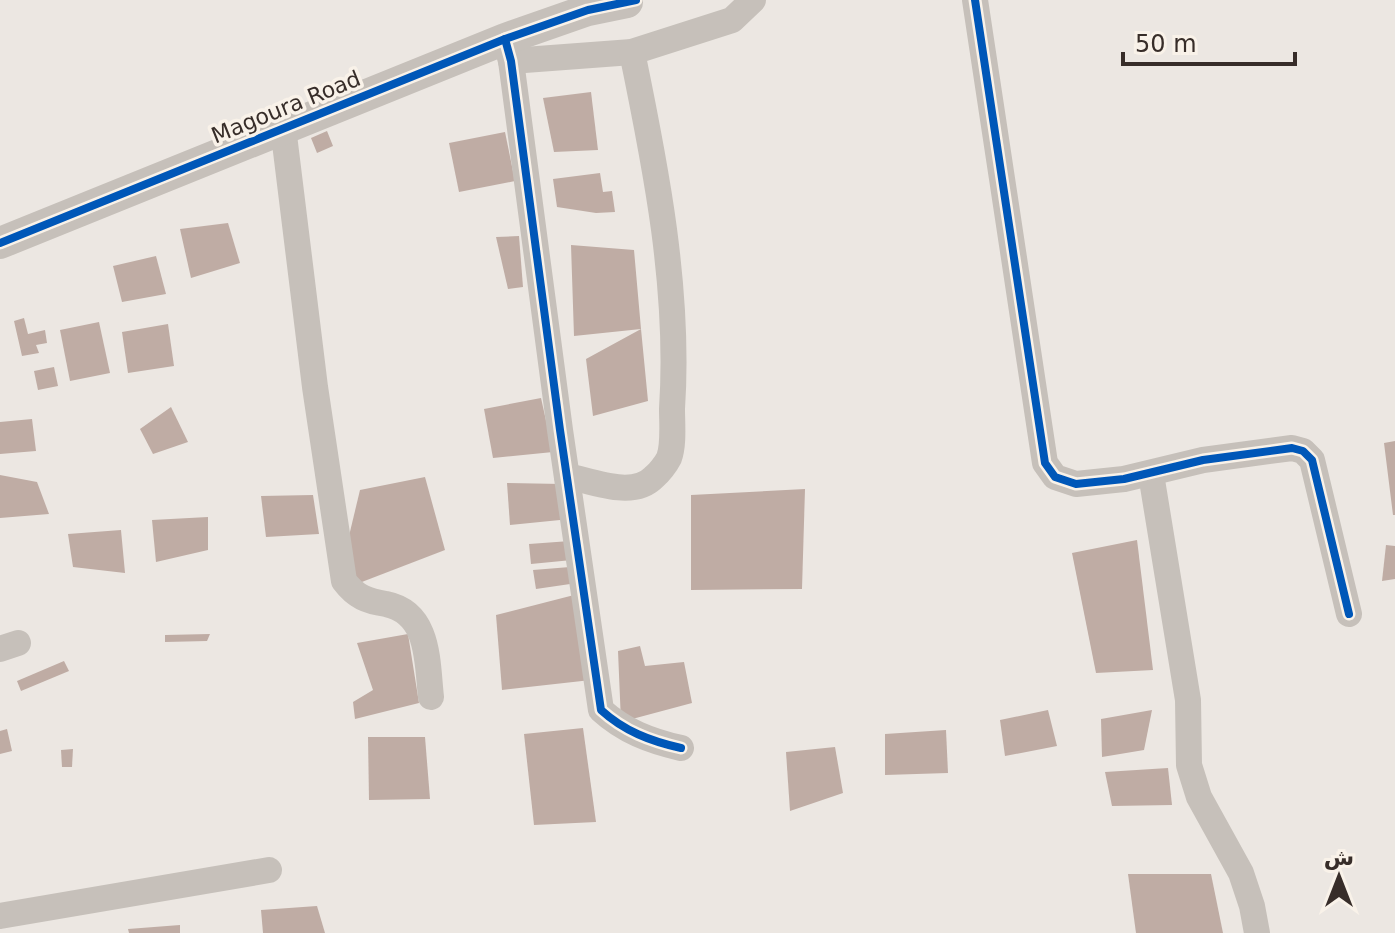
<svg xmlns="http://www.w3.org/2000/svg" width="1395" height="933" font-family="'DejaVu Sans','Noto Naskh Arabic',sans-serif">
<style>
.building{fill:#bfaca4}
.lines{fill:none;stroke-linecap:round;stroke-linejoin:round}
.minor{stroke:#c6c0ba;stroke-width:26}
.tertiary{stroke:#c6c0ba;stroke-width:32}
.cycleway-casing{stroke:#f9f2e9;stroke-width:13}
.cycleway{stroke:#0057b8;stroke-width:8}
.labels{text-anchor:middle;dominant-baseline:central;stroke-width:7;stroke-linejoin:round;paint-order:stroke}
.street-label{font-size:22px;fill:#372d29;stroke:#f9f2e9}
</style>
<rect width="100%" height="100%" fill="#ece7e2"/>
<!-- building -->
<g class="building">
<path d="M591,92l7,58 -44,2 -11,-54z"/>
<path d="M327,131l6,15 -16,7 -6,-15z"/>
<path d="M505,132l10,49 -56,11 -10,-49z"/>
<path d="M600,173l3,19 9,-1 3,21 -19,1 -39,-6 -4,-28z"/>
<path d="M228,223l12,40 -49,15 -11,-49z"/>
<path d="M519,236l4,51 -15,2 -12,-52z"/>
<path d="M571,245l63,5 7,79 7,72 -55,15 -7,-57 55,-30 -67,7z"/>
<path d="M156,256l10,38 -44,8 -9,-36z"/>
<path d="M24,318l4,16 17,-4 2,13 -11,2 3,8 -17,3 -8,-35z"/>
<path d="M99,322l11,51 -40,8 -10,-51z"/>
<path d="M168,324l6,42 -46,7 -6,-41z"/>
<path d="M54,367l4,19 -20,4 -4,-19z"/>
<path d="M541,398l12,54 -60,6 -9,-49z"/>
<path d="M171,407l17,35 -35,12 -13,-25z"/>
<path d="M32,419l4,32 -36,3v-32z"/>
<path d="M1395,441v74h-2l-9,-72z"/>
<path d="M0,475l37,7 12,32 -49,4z"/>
<path d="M425,477l20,73 -91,35 -11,-24 17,-71z"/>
<path d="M507,483l55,1 -2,36 -50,5z"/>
<path d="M805,489l-3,100 -111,1v-95z"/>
<path d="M313,495l6,39 -53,3 -5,-41z"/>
<path d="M208,517v33l-52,12 -4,-42z"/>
<path d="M121,530l4,43 -52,-6 -5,-33z"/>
<path d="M1137,540l16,130 -57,3 -24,-120z"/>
<path d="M570,541l2,19 -41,4 -2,-20z"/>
<path d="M1386,545l9,1v33l-13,2z"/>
<path d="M570,567l7,16 -41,6 -3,-19z"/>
<path d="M578,594l13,86 -89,10 -6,-75z"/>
<path d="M210,634l-3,7 -42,1v-7z"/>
<path d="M408,634l11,69 -64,16 -2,-17 20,-12 -16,-47z"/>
<path d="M640,646l5,20 39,-4 8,41 -71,19 -3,-71z"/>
<path d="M64,661l5,10 -48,20 -4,-10z"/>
<path d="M1048,710l9,36 -52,10 -5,-36z"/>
<path d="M1152,710l-8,40 -42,7 -1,-38z"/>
<path d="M583,728l13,94 -62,3 -10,-91z"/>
<path d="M7,729l5,22 -12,3v-23z"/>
<path d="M946,730l2,43 -63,2v-41z"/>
<path d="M368,737h57l5,62 -61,1z"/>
<path d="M835,747l8,46 -53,18 -4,-59z"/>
<path d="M73,749l-1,18h-10l-1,-17z"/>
<path d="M1168,768l4,37 -60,1 -7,-34z"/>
<path d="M1128,874h83l12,59h-87z"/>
<path d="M317,906l8,27h-62l-2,-23z"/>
<path d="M180,925v8h-51l-1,-4z"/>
</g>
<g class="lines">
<!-- minor -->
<g class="minor">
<path d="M975,0l70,463 10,14 21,7 48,-5 79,-19 89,-12 11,3 9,9 37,154"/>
<path d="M505,39l6,22 49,369 41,280c23,21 49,31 80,38"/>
<path d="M511,61l121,-9 100,-32 21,-20"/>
<path d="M283,127l32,260 29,194c12,16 23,20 42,23 44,9 41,58 45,93"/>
<path d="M1151,474l37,226 1,65 10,32 42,76 11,33 5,27"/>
<path d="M567,476c25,5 66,23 87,1 5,-4 12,-13 15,-19 5,-13 3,-35 3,-49 8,-119 -16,-241 -40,-357"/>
<path d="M0,649l18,-6"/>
<path d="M0,916l269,-46"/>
</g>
<!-- tertiary -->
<path class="tertiary" d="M0,243l505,-204 83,-29 39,-8"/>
<!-- cycleway casing -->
<g class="cycleway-casing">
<g id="cycleway">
<path d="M975,0l70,463 10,14 21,7 48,-5 79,-19 89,-12 11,3 9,9 37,154"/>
<path d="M505,39l6,22 49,369 41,280c23,21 49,31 80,38"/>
<path d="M0,243l505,-204 83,-29 48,-10"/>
</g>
</g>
<!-- cycleway -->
<use href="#cycleway" class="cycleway"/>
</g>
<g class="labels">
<!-- street labels -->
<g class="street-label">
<text transform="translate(286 107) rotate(-22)">Magoura Road</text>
</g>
</g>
<!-- north arrow -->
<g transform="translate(1339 877)" stroke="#f9f2e9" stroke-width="6" paint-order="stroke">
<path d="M0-6L14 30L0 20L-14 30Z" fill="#372d29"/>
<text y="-12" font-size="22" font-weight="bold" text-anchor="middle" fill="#372d29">ش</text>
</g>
<!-- scale -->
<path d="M1123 52v12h172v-12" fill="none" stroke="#372d29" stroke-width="4"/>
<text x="1135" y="52" font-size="24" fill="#372d29" stroke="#f9f2e9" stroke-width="6" paint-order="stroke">50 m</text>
</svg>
